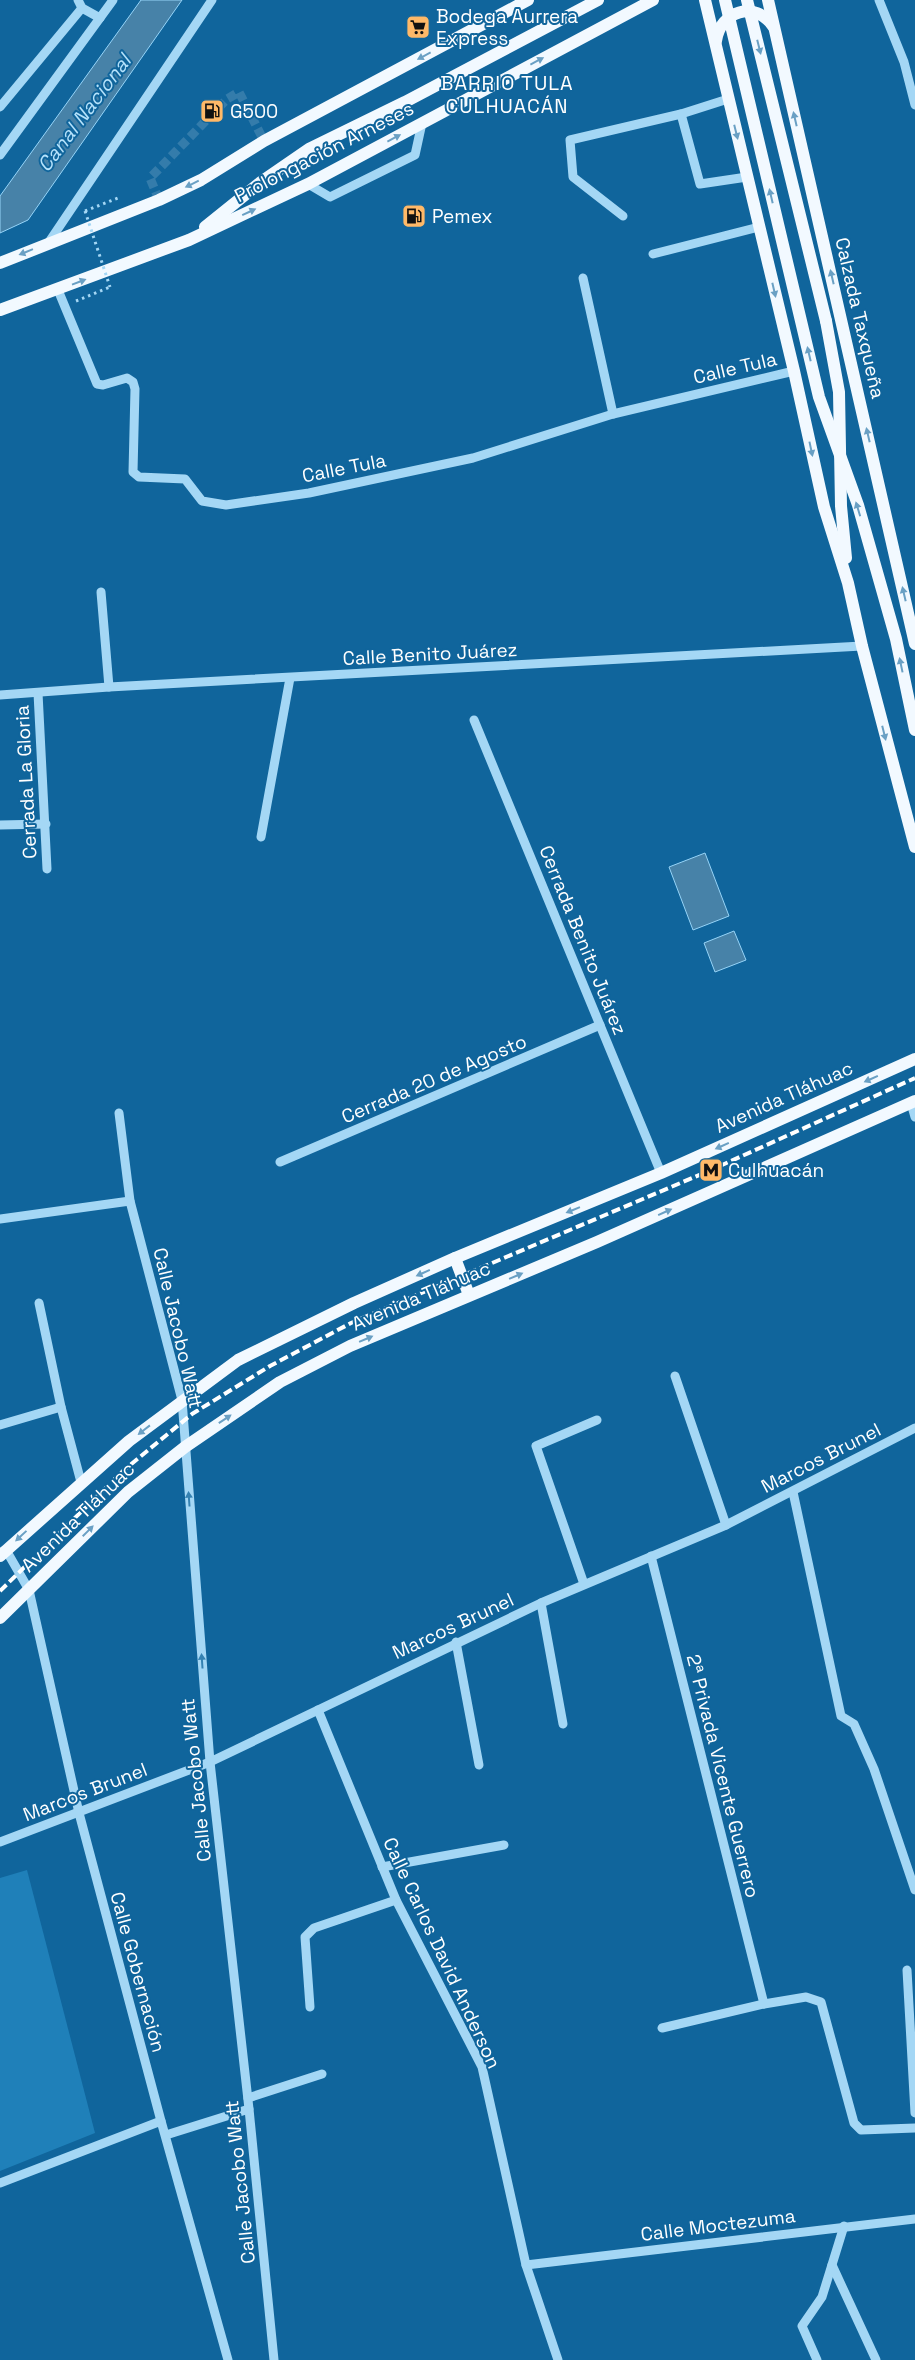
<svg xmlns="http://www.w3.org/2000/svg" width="915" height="2360" font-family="'Space Grotesk',sans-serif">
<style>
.pitch{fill:#1f80b9}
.water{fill:#4782a8;stroke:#96d4f8}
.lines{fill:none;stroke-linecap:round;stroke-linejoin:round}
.minor-tunnel{stroke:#347cab;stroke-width:9;stroke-dasharray:9 4.5;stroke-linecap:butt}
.path{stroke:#a4d7f5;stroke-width:3;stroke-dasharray:2.5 4;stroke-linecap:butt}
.minor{stroke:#a4d7f5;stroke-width:9}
.major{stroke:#f2f9ff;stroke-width:12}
.rail{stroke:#fff;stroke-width:4;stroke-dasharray:9 4;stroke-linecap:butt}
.path-bridge{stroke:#a4d7f5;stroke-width:3;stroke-dasharray:2.5 4;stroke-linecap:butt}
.major-bridge{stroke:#f2f9ff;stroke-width:12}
.oneway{fill:#6aa0c4}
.oneway2{fill:#3582b2}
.labels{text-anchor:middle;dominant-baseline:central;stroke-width:4;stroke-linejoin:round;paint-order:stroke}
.poi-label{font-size:19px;fill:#fff;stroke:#10659c;text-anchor:start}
.street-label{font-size:19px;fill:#fff;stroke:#10659c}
.neighbourhood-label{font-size:20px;letter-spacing:1px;fill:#fff;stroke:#10659c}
.water-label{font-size:20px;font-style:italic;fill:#b5e2fb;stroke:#10659c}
</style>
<rect width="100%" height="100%" fill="#10659c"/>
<!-- pitch -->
<path class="pitch" d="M27,1870l68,263 -95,38v-293z"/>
<!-- water -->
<g class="water">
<path d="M141,0h41l-154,220 -28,13v-37z"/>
<path d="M705,853l24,63 -36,14 -24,-63z"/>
<path d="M734,931l12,29 -31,12 -11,-29z"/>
</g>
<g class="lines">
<!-- minor-tunnel -->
<path class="minor-tunnel" d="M159,200l-9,-22 77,-79 12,-7 25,49"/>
<!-- path -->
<g class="path">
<path d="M85,211l33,-13 1,3"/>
<path d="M76,301l34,-14"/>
</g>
<!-- minor -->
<g class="minor">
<path d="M78,0l4,8 18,10"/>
<path d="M879,0l25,62 11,43"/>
<path d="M728,99l-47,15 19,70 47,-7"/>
<path d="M0,107l82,-99"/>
<path d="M0,155l113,-155"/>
<path d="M308,184l22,13 85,-42 7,-32"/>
<path d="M623,216l-50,-39 -3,-37 111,-26"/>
<path d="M49,242l163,-242"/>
<path d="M653,254l106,-27"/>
<path d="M583,278l30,136"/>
<path d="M58,290l39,94 6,1 24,-7 6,4 2,7 -2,83 6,5 46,2 17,22 24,4 83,-12 164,-35 140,-44 181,-43"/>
<path d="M101,592l8,95"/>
<path d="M38,693l9,176"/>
<path d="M0,695l109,-8 753,-41"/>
<path d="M474,720l187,453"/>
<path d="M0,825l46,-1"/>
<path d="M261,837l29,-159"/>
<path d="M911,1103l4,14"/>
<path d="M119,1113l11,88 52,199 28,362 39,347 25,251"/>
<path d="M280,1162l320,-137"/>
<path d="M0,1219l130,-18"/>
<path d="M39,1303l22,104 20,75"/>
<path d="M675,1376l51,149"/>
<path d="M0,1425l61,-18"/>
<path d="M793,1492l48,224 13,8 20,45 41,121"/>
<path d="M3,1551l3,-1 23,40 50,223 82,308 67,239"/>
<path d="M651,1556l113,448"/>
<path d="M584,1584l-48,-138 61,-26"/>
<path d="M541,1603l22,121"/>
<path d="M456,1642l23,123"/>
<path d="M318,1710l78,190 86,167 44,198 32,95"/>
<path d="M0,1842l210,-80 331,-159 185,-78 189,-97"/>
<path d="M382,1867l122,-22"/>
<path d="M907,1970l8,143"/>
<path d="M310,2007l-5,-70 9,-9 82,-28"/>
<path d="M662,2028l102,-24 42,-7 15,5 33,121 7,7 54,-2"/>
<path d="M248,2098l74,-24"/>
<path d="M166,2135l83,-26"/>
<path d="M0,2183l161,-62"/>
<path d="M526,2265l389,-46"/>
<path d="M832,2265l44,95"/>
<path d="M817,2360l-15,-34 20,-29 22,-71"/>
</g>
<!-- major -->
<g class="major">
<path d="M705,0l89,371 30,136 24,76 14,63 53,201"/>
<path d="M768,0l147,644"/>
<path d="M716,41c4,-30 39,-41 57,-15"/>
<path d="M205,227l56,-45 48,-33 96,-47 193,-102"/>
<path d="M0,263l159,-63 42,-20 63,-39 264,-141"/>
<path d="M0,310l189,-70 119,-56 345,-184"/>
<path d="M826,321l13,71 2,114 5,52"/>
<path d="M455,1258l14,37"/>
<path d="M0,1556l129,-115 109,-81 116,-57 101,-45 206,-85 254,-114"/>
<path d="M0,1618l128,-126 57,-45 95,-65 70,-36 247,-104 318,-141"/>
</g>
<!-- rail -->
<path class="rail" d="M0,1591l124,-121 68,-56 78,-48 81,-43 360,-153 204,-92"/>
<!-- path-bridge -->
<path class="path-bridge" d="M85,211l25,76"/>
<!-- major-bridge -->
<g class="major-bridge">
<path d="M725,0l94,397 39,108 38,134 19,91"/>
<path d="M747,0l79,321"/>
</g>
</g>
<!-- one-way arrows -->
<defs><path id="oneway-solid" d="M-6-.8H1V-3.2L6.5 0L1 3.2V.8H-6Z" transform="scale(1.25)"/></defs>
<g class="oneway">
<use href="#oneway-solid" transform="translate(759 47) rotate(76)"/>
<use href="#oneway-solid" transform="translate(424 56) rotate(152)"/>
<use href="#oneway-solid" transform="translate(537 61) rotate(-28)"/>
<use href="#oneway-solid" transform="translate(795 119) rotate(-103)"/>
<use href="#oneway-solid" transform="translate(736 132) rotate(76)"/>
<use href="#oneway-solid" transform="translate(394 138) rotate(-28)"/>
<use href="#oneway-solid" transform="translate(192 184) rotate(154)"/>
<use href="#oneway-solid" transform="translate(771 196) rotate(-103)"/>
<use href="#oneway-solid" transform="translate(249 212) rotate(-25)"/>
<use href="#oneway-solid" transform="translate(26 252) rotate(158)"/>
<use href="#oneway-solid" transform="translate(832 277) rotate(-103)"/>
<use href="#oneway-solid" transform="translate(79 282) rotate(-21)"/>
<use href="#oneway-solid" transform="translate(774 290) rotate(77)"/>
<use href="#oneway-solid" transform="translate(809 354) rotate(-103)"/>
<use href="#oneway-solid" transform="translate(868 435) rotate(-103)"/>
<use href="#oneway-solid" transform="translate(811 449) rotate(78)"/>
<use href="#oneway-solid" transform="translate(858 509) rotate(-107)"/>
<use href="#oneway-solid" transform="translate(904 594) rotate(-103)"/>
<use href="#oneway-solid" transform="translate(901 665) rotate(-102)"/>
<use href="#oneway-solid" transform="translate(884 733) rotate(76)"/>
<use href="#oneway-solid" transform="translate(871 1079) rotate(156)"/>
<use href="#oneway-solid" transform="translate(722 1146) rotate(156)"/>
<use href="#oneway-solid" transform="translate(573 1210) rotate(158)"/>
<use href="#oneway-solid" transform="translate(665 1212) rotate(-24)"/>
<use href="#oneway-solid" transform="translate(423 1273) rotate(156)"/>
<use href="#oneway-solid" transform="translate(516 1276) rotate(-23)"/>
<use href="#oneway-solid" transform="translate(366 1339) rotate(-23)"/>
<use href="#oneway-solid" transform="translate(225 1419) rotate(-34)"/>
<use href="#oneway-solid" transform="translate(144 1430) rotate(142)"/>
<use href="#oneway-solid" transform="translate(88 1531) rotate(-45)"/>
<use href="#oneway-solid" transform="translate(21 1536) rotate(137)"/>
</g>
<g class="oneway2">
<use href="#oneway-solid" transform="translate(189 1499) rotate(-94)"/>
<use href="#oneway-solid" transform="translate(202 1661) rotate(-94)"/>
</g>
<!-- icons -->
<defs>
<g id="supermarket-square" transform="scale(1.25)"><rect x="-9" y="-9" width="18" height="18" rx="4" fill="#ffb968" stroke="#10659c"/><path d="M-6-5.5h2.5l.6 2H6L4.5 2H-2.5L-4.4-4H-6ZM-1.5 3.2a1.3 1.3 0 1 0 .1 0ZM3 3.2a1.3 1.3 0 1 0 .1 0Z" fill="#111"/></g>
<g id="fuel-square" transform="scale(1.25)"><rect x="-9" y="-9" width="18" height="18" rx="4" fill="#ffb968" stroke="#10659c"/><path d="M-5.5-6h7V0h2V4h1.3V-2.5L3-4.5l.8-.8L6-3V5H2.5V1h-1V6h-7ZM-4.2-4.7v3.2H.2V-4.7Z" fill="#111"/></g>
<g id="metro-square" transform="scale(1.25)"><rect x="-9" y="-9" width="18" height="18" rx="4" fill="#ffb968" stroke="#10659c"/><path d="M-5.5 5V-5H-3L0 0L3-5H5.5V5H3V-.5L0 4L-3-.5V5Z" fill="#111"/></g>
</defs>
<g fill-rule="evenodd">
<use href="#supermarket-square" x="418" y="27"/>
<use href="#fuel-square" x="212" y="111"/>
<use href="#fuel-square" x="414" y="216"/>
<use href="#metro-square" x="711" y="1170"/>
</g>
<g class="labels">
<!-- poi labels -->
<g class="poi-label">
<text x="436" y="16">Bodega Aurrera<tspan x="436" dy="22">Express</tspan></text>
<text x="230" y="111">G500</text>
<text x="432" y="216">Pemex</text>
<text x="728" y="1170">Culhuacán</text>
</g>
<!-- street labels -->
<g class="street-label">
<text transform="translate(324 152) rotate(-27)">Prolongación Arneses</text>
<text transform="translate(860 318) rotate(77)">Calzada Taxqueña</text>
<text transform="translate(735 368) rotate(-13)">Calle Tula</text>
<text transform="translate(344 468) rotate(-11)">Calle Tula</text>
<text transform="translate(430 654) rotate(-3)">Calle Benito Juárez</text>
<text transform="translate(26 782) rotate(-93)">Cerrada La Gloria</text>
<text transform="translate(583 940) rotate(68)">Cerrada Benito Juárez</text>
<text transform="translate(434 1079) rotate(-23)">Cerrada 20 de Agosto</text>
<text transform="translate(784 1097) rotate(-24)">Avenida Tláhuac</text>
<text transform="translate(421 1296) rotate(-23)">Avenida Tláhuac</text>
<text transform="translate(178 1328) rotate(77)">Calle Jacobo Watt</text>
<text transform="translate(821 1458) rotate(-27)">Marcos Brunel</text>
<text transform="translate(78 1517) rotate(-44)">Avenida Tláhuac</text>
<text transform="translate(453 1626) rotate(-25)">Marcos Brunel</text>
<text transform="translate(723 1776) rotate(76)">2ª Privada Vicente Guerrero</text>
<text transform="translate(196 1780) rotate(-96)">Calle Jacobo Watt</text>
<text transform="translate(85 1792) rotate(-21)">Marcos Brunel</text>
<text transform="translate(442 1953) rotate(65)">Calle Carlos David Anderson</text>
<text transform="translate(138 1972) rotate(75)">Calle Gobernación</text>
<text transform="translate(240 2182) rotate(-96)">Calle Jacobo Watt</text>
<text transform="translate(718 2225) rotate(-7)">Calle Moctezuma</text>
</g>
<!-- neighbourhood labels -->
<g class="neighbourhood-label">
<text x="507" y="83">BARRIO TULA<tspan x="507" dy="23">CULHUACÁN</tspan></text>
</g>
<!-- water labels -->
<g class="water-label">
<text transform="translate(84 113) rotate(-53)">Canal Nacional</text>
</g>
</g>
</svg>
